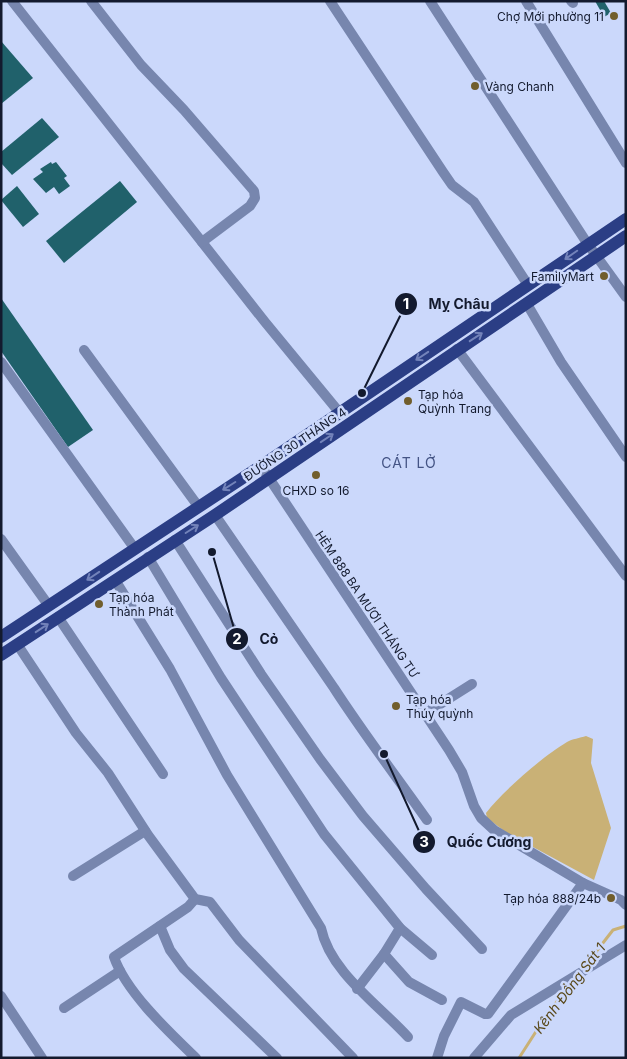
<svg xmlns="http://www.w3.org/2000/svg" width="627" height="1059" font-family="Inter,sans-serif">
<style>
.water{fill:#c9b176}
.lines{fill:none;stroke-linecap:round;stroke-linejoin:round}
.stream{stroke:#c9b176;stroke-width:3}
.building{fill:#20616b}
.minor{stroke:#7786ae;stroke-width:10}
.major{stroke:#2b3e85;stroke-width:12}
.oneway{stroke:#7383ba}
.poi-dot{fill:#715e2d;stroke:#cbd8fb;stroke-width:2}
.labels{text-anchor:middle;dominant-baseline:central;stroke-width:5;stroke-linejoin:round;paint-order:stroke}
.poi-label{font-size:12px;fill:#131a2e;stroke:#cbd8fb;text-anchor:start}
.street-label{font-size:12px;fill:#131a2e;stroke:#cbd8fb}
.neighbourhood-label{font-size:14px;letter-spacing:1px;fill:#445485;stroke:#cbd8fb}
.water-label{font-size:14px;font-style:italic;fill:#5a491b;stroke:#cbd8fb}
.leader{fill:none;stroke:#131a2e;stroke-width:2}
.callout-dot{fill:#131a2e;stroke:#cbd8fb;stroke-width:2}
.mark-label{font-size:15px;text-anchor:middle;font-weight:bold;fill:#fff}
.callout-label{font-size:14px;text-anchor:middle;font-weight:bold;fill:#131a2e;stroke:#cbd8fb;stroke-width:5;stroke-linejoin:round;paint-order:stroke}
</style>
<rect width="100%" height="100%" fill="#cbd8fb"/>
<!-- water -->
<path class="water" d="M586,736l7,3 -2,24 20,65 -17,52 -87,-47 -20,-15 -1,-5c17,-22 56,-56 81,-71 5,-3 13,-4 19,-6z"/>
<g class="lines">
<!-- stream -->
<g class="stream">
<path d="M585,966l28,-36 13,-4"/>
<path d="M519,1058l27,-42 26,-34"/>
</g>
</g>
<!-- building -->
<g class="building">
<path d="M595,1h9l7,12 -7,4z"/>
<path d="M1,41l32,37 -32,26z"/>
<path d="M42,118l17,19 -47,38 -11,-12v-11z"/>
<path d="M51,162l1,2 4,-2 11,14 -3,2 6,8 -11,8 -5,-7 -8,6 -13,-14 10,-7 -3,-3z"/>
<path d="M120,181l17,21 -73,61 -18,-22z"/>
<path d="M17,186l22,28 -16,13 -22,-27z"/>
<path d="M1,298l92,132 -25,17 -67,-96z"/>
</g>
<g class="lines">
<!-- minor -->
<g class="minor">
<path d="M12,1l253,321 74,90"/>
<path d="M91,1l50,64 43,45 70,81 1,7 -5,8 -48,36"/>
<path d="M330,1l113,171 9,13 22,17 54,83"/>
<path d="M430,1l157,242 39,54"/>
<path d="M526,1l100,162"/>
<path d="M571,1l2,2"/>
<path d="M527,304l34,58 65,95"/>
<path d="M457,349l169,227"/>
<path d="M84,350l114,156"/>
<path d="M1,362l134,187"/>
<path d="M261,466l188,284 13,22 12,34 7,12 13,12 89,53 38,17 5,5"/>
<path d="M215,515l119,173c29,45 62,88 93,132"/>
<path d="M1,539l48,67"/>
<path d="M175,540l86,134 59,85 43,57 63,73 56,60"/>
<path d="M148,557l73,121 103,156 76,94 32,27"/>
<path d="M115,580l55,89 57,106 94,153c9,44 58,77 87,109"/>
<path d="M58,617l105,157"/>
<path d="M17,644l59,89 32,40 40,62 47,64 15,3 29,38 114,118"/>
<path d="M426,713l46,-29"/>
<path d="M73,876l72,-45"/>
<path d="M195,899l-7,8 -74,50c12,35 55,75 82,101"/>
<path d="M160,926l10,24 14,19 93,89"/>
<path d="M384,954l25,28 33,18"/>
<path d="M357,989l27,-35 16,-26"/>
<path d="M1,996l41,62"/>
<path d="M64,1008l56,-37"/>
<path d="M437,1058l7,-22 17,-34 24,12h3l95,-131"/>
<path d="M474,1058l37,-43 115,-70"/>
</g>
<!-- major -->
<g class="major">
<path d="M1,637l260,-171 365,-247"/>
<path d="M1,655l214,-140 411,-279"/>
</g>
</g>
<!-- one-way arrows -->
<defs><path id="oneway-shaft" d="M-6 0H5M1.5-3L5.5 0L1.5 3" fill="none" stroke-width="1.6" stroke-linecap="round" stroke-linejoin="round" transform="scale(1.25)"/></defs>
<g class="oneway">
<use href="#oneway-shaft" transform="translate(571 255) rotate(145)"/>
<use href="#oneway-shaft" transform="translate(476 337) rotate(-33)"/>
<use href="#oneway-shaft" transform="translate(422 356) rotate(146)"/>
<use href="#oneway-shaft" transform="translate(327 438) rotate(-34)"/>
<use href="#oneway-shaft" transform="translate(229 486) rotate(148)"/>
<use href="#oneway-shaft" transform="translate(192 529) rotate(-32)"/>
<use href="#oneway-shaft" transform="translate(93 576) rotate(146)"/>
<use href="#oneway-shaft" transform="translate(42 628) rotate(-33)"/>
</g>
<!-- markers -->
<g class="poi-dot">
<circle cx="614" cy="16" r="5"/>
<circle cx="475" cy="86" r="5"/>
<circle cx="604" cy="276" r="5"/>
<circle cx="408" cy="401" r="5"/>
<circle cx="316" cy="475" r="5"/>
<circle cx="99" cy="604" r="5"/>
<circle cx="396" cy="706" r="5"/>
<circle cx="611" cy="898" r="5"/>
</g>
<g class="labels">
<!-- poi labels -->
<g class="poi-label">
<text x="604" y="16" text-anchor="end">Chợ Mới phường 11</text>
<text x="485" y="86">Vàng Chanh</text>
<text x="594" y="276" text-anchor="end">FamilyMart</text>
<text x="418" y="394">Tạp hóa<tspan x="418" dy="14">Quỳnh Trang</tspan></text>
<text x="316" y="490" text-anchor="middle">CHXD so 16</text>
<text x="109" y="597">Tạp hóa<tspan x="109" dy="14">Thành Phát</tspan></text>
<text x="406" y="699">Tạp hóa<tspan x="406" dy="14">Thúy quỳnh</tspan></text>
<text x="601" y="898" text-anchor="end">Tạp hóa 888/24b</text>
</g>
<!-- street labels -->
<g class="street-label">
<text transform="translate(295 444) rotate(-34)">ĐƯỜNG 30 THÁNG 4</text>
<text transform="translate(367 604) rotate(56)">HẺM 888 BA MƯƠI THÁNG TƯ</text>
</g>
<!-- neighbourhood labels -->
<g class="neighbourhood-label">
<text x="409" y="462">CÁT LỞ</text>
</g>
<!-- water labels -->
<g class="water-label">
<text transform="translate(569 988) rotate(-53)">Kênh Đồng Sát 1</text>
</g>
</g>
<!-- callouts -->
<path class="leader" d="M362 393L406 304M212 552L237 639M384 754L424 842"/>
<g class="callout-dot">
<circle cx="362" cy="393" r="5"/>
<circle cx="212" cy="552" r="5"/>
<circle cx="384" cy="754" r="5"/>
<circle cx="406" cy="304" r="12"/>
<circle cx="237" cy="639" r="12"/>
<circle cx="424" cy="842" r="12"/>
</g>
<g class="mark-label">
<text x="406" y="309">1</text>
<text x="237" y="644">2</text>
<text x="424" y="847">3</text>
</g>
<g class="callout-label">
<text x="459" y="309">Mỵ Châu</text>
<text x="269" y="644">Cỏ</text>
<text x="489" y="847">Quốc Cương</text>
</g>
<!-- border -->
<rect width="627" height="1059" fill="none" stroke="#131a2e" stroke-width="5"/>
</svg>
